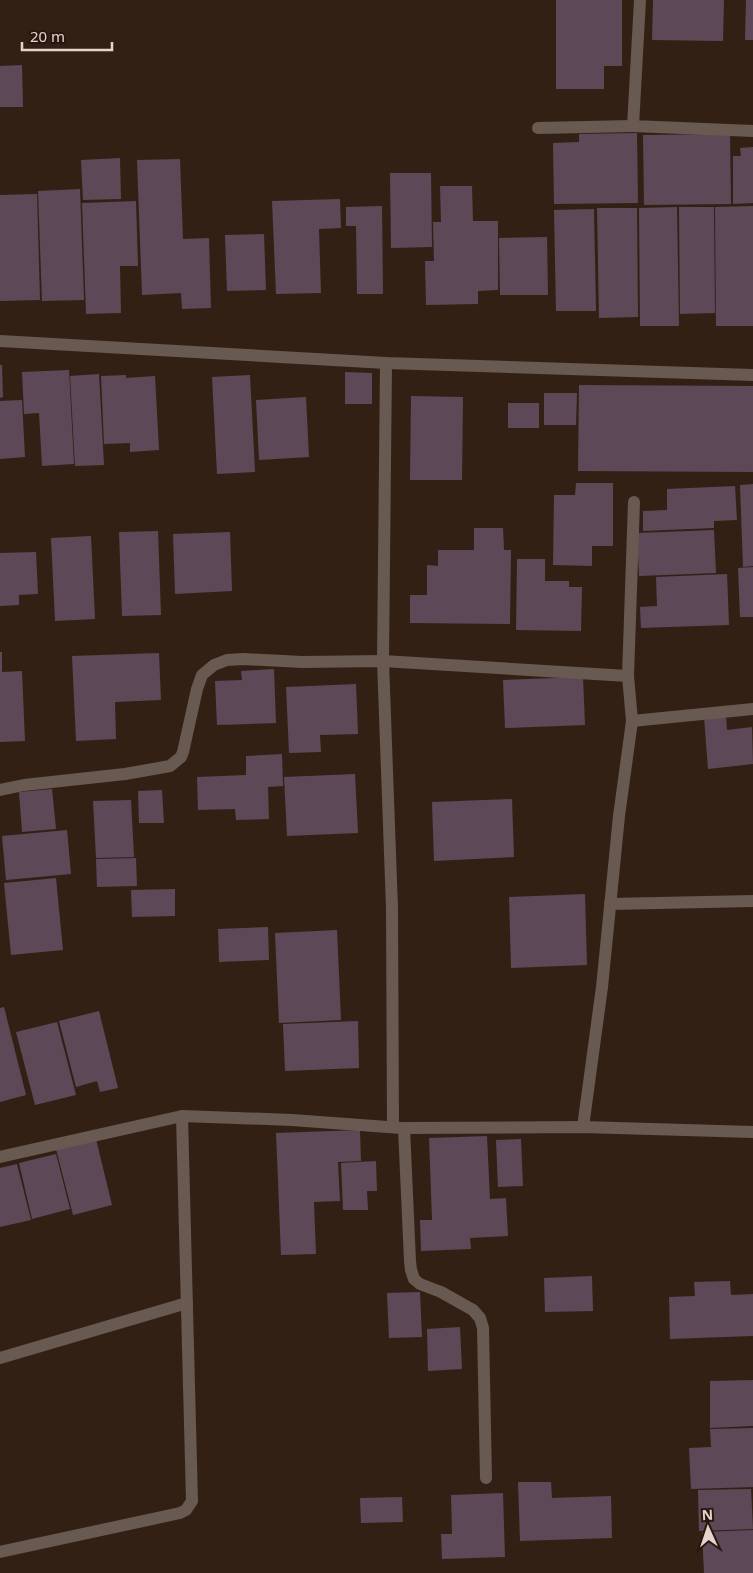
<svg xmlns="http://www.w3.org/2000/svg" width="753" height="1573" font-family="'Noto Sans',sans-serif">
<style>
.building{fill:#5d4857}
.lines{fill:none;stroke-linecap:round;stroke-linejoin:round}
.minor{stroke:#685951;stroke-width:12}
</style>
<rect width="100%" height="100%" fill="#332015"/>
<!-- building -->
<g class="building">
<path d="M556,0h66v66h-18v23h-48z"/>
<path d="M653,0h71l-1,41 -71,-1z"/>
<path d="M746,0h7v40h-8z"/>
<path d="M22,65l1,42h-23v-41z"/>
<path d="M637,133l1,70 -84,1 -1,-61 26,-1v-8z"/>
<path d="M730,134l1,70 -87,1 -1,-70z"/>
<path d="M753,147v56l-20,1v-48h8l-1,-8z"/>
<path d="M120,158l1,41 -38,1 -2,-40z"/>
<path d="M180,159l3,80 26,-1 2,70 -29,1 -1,-16 -39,2 -5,-135z"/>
<path d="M390,173h41l1,74 -41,1z"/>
<path d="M440,186h32l1,35h25v69l-20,1v13l-52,1 -1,-44h9l-1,-39h8z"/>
<path d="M80,189l4,111 -42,1 -4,-110z"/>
<path d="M37,194l3,106 -40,1v-106z"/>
<path d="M340,199l1,29 -22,1 2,64 -45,1 -4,-93z"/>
<path d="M136,201l2,65h-18l1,47 -35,1 -4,-111z"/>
<path d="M382,206l1,88h-26l-1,-68h-10v-19z"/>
<path d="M753,206v120h-37l-1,-119z"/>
<path d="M677,207l2,119h-39l-1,-118z"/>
<path d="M679,207h35l1,106 -35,1z"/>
<path d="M597,208h40l1,109 -39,1z"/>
<path d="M594,209l2,102h-40l-2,-101z"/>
<path d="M264,234l2,56 -39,1 -2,-56z"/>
<path d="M547,237l1,58h-48l-1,-57z"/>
<path d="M0,365h2l1,32 -3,1z"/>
<path d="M69,370l5,94 -32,2 -3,-53 -15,1 -2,-42z"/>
<path d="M345,372l27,1v31h-27z"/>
<path d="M99,374l5,91 -29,1 -5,-90z"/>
<path d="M126,375v3l29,-2 4,74 -29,2v-9l-26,1 -3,-68z"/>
<path d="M250,375l5,97 -38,2 -5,-97z"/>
<path d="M579,385l174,1v86l-175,-1z"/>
<path d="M544,393h33l-1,32h-32z"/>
<path d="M411,396l52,1 -1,83h-52z"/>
<path d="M306,397l3,60 -50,3 -3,-60z"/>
<path d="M22,400l3,57 -25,2v-58z"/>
<rect x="508" y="403" width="31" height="25"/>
<path d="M576,483h37v63h-21v20l-39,-1 1,-70h21z"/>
<path d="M753,484v82l-10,1 -3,-82z"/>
<path d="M735,486l2,34 -23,1v7l-71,3v-20l24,-1v-21z"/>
<path d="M474,528h29l1,22h7l-1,74 -100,-1v-28h17v-30l11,1v-16h36z"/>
<path d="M714,530l2,43 -77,3 -2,-43z"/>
<path d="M158,531l3,84 -39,1 -3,-84z"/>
<path d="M230,532l2,59 -57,3 -2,-60z"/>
<path d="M91,536l4,83 -40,2 -4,-83z"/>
<path d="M36,552l2,42 -19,1v10l-19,1v-53z"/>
<path d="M517,559h28v22h24v6h13l-1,44 -65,-1z"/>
<path d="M753,567v50h-13l-2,-49z"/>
<path d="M727,574l2,51 -88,3 -1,-21 17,-1 -1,-29z"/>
<path d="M0,652h2v20l20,-1 3,70 -25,1z"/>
<path d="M159,653l2,47 -46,2 1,37 -40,2 -4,-85z"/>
<path d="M274,669l2,54 -59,2 -2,-44 27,-1 -1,-9z"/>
<path d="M583,677l2,48 -80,3 -2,-48z"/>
<path d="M356,684l2,50 -38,1 1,17 -32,1 -3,-66z"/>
<path d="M726,715l1,15 25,-3 1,37 -45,5 -4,-52z"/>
<path d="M282,754l1,32 -15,1 1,32 -33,1 -1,-11 -37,1 -1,-33 49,-2v-19z"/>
<path d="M355,774l3,59 -71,3 -3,-59z"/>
<path d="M52,789l4,40 -34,3 -3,-40z"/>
<path d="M162,790l2,33h-25l-1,-32z"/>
<path d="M512,799l2,58 -80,4 -2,-59z"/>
<path d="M131,800l3,57 -38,1 -3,-57z"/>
<path d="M67,830l4,44 -65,6 -4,-44z"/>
<path d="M136,858l1,28 -40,1 -1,-28z"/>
<path d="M56,878l7,72 -52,5 -7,-72z"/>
<path d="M175,889v27l-43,1 -1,-27z"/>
<path d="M585,894l2,71 -76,3 -2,-71z"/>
<path d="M268,927l1,33 -50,2 -1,-33z"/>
<path d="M337,930l4,90 -62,3 -4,-90z"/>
<path d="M4,1007l22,88 -26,7v-94z"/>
<path d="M99,1011l19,77 -18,4 -3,-11 -21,6 -17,-66z"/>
<path d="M358,1021l1,47 -74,3 -2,-47z"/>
<path d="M57,1022l19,73 -41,10 -19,-73z"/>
<path d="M360,1130l1,31 -23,1 2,39 -26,1 2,52 -35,1 -5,-122z"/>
<path d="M487,1136l3,63 16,-1 2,38 -38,2 1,11 -50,2 -1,-31h12l-3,-82z"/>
<path d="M96,1139l16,66 -39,10 -17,-66z"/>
<path d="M521,1139l2,47 -25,1 -2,-47z"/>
<path d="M56,1154l14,55 -38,10 -13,-56z"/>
<path d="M376,1161l1,30h-10l1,19h-25l-2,-47z"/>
<path d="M17,1164l14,56 -31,7v-59z"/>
<path d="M592,1276l1,35 -48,1 -1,-34z"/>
<path d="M730,1281l1,14 22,-1v42l-83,3 -1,-42 26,-1 -1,-14z"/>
<path d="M420,1292l2,45 -33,1 -2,-45z"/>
<path d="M460,1327l2,42 -34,2 -1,-42z"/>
<path d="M753,1380v46l-43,2v-47z"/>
<path d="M753,1428v59l-62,2 -2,-41 22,-1 -1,-18z"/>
<path d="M518,1482h33l1,16 59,-2 1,42 -92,3z"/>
<path d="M751,1489l2,40 -54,2 -1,-41z"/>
<path d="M503,1493l2,64 -63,2 -1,-25h11l-1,-39z"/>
<path d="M402,1497l1,25 -42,1 -1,-25z"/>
<path d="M753,1530v43h-49l-2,-41z"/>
</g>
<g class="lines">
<!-- minor -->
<g class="minor">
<path d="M640,0l-7,126 120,5"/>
<path d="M538,128l95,-2"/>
<path d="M0,341l386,22 367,12"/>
<path d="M386,363l-3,298 9,247 1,219"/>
<path d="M628,676l6,-174"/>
<path d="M0,790l24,-5 101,-11 45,-8 11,-9 2,-5 14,-63 5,-14 12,-10 13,-5 16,-1 59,3 81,-1 245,15 4,45 121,-12"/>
<path d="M610,904l143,-3"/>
<path d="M583,1127l19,-140 17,-171 13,-95"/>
<path d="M0,1157l182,-41 110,4 109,8"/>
<path d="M0,1358l187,-55"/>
<path d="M486,1478l-3,-150 -3,-10 -7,-8 -32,-18 -21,-8 -6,-5 -3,-9 -1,-9 -6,-133 179,-1 170,5"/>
<path d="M0,1552l180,-39 6,-3 6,-9 -10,-385"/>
</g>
</g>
<!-- north arrow -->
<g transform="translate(708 1528) rotate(357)" stroke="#29160c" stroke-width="4" paint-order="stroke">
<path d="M0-4L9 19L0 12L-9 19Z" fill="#e2d5ce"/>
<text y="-8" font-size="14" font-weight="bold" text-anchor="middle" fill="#e2d5ce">N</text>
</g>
<!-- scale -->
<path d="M22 42v8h90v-8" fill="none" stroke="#e2d5ce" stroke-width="2.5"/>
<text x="30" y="42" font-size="15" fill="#e2d5ce" stroke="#29160c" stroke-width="4" paint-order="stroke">20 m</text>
</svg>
